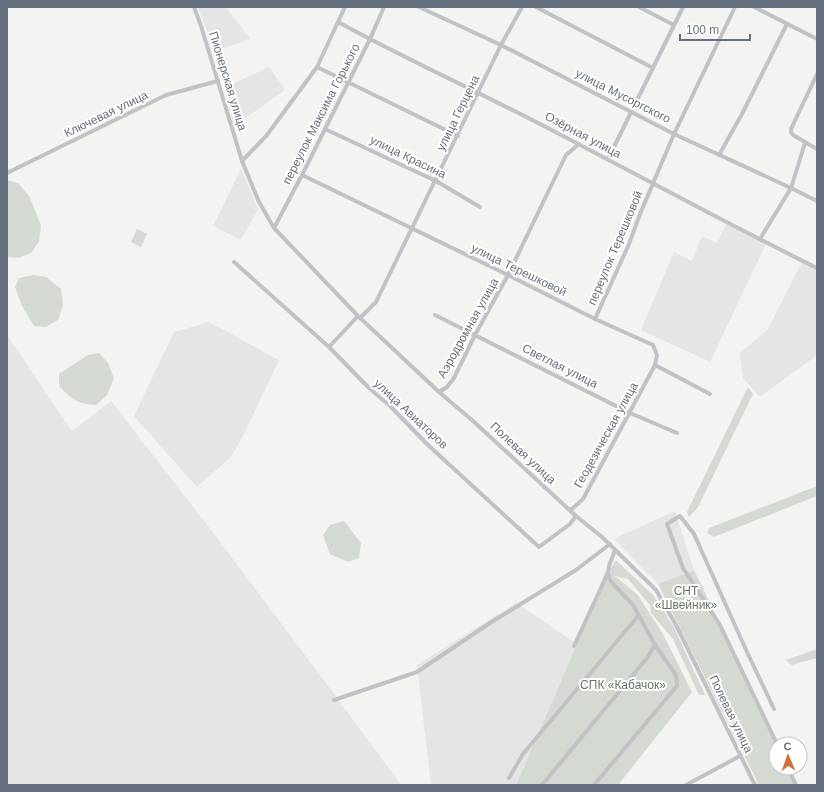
<svg xmlns="http://www.w3.org/2000/svg" width="824" height="792" font-family="Arial,sans-serif">
<style>
.built{fill:#e4e5e4}
.green{fill:#d4dad2}
.lines{fill:none;stroke-linecap:round;stroke-linejoin:round}
.minor{stroke:#c0c2c5;stroke-width:4}
.labels{text-anchor:middle;dominant-baseline:central;stroke-width:4;stroke-linejoin:round;paint-order:stroke}
.street-label{font-size:12px;fill:#66707e;stroke:#fff}
.park-label{font-size:12px;fill:#657664;stroke:#fff}
</style>
<rect width="100%" height="100%" fill="#f3f4f1"/>
<!-- built -->
<g class="built">
<path d="M198,7h27l26,32 -37,12z"/>
<path d="M269,67l16,23 -51,36 -10,-38z"/>
<path d="M241,169l17,40 -17,31 -28,-14z"/>
<path d="M726,224l40,20 -56,118 -69,-32 33,-78 18,9 10,-25 15,7z"/>
<path d="M802,262l15,8v85l-57,42 -17,-19 -3,-25 28,-24z"/>
<path d="M209,322l70,38 -35,74 -13,23 -34,30 -63,-71 40,-84z"/>
<path d="M7,335l65,96 39,-30 97,125 127,169 66,90h-394z"/>
<path d="M675,511l19,59 -36,14 -44,-45z"/>
<path d="M516,603l61,41 -61,141h-85l-14,-120z"/>
</g>
<!-- green -->
<g class="green">
<path d="M7,180l11,3 11,13 12,29 -2,17 -8,11 -13,5 -11,-1z"/>
<path d="M137,229l10,5 -6,13 -10,-5z"/>
<path d="M34,275l12,2 15,12 2,17 -5,14 -12,7 -12,-1 -12,-20 -7,-19 4,-9z"/>
<path d="M99,353l9,10 6,15 -7,17 -11,10c-19,-1 -24,-6 -37,-19v-12l29,-19z"/>
<path d="M748,387l5,7 -55,113 -9,10 -2,-5z"/>
<path d="M817,486v10l-103,41 -7,-4 2,-5z"/>
<path d="M344,521l17,22 -2,15 -11,4 -18,-8 -7,-19 7,-10z"/>
<path d="M616,560l37,35 21,32 31,68h-6l-26,-56 -22,-26 -1,-8 -22,-26 -13,-3 22,18 26,40 29,58 -74,93h-102l61,-141 29,-74 5,4 -1,-5z"/>
<path d="M694,570l84,174h-2v24h13l9,17h-39l-101,-201z"/>
<path d="M817,649v9l-26,7 -5,-5z"/>
</g>
<g class="lines">
<!-- minor -->
<g class="minor">
<path d="M194,7l7,19 41,135 17,41 15,26 84,88 81,76 34,29 103,95 26,21 54,53 20,35 79,160"/>
<path d="M419,7l82,38 173,89 117,54 26,13"/>
<path d="M536,7l117,61"/>
<path d="M639,7l35,18"/>
<path d="M754,7l63,32"/>
<path d="M338,22c66,36 134,67 200,101 93,48 185,99 279,145"/>
<path d="M317,67l141,69"/>
<path d="M817,74l-26,55v3l2,3 24,14"/>
<path d="M325,129l111,52 44,26"/>
<path d="M719,155l23,-41 45,-90"/>
<path d="M608,159l75,-152"/>
<path d="M242,161l25,-26 50,-68 28,-60"/>
<path d="M7,173l159,-78 52,-14"/>
<path d="M302,175l206,100 87,44 58,26 4,10 -2,10 55,29"/>
<path d="M274,228l28,-53 68,-136 14,-32"/>
<path d="M760,239l31,-51 14,-45"/>
<path d="M234,262l95,85 40,41 21,18 38,39 111,102 31,-23 6,-8"/>
<path d="M435,315l195,98 47,20"/>
<path d="M360,318l16,-16 125,-257 21,-38"/>
<path d="M595,319l34,-75 11,-30 34,-80 61,-127"/>
<path d="M329,347l29,-31"/>
<path d="M439,392l8,-5 7,-9 21,-43 33,-60 58,-120 13,-11"/>
<path d="M570,509h2l11,-10 72,-134"/>
<path d="M574,646l34,-73"/>
<path d="M334,700l83,-28 73,-49 86,-53 34,-26"/>
<path d="M774,709l-27,-57 -53,-118 -14,-18 -13,8 16,44 37,57 57,119"/>
<path d="M788,768l8,17"/>
<path d="M509,778l14,-24 115,-138"/>
<path d="M542,785l105,-127 8,-13"/>
<path d="M594,785l83,-99 -1,-11 -21,-30 -22,-40 -20,-21 -4,-6 -1,-5 1,-7 6,-16"/>
<path d="M686,785l54,-29"/>
</g>
</g>
<g class="labels">
<!-- street labels -->
<g class="street-label">
<text transform="translate(228 81) rotate(73)">Пионерская улица</text>
<text transform="translate(623 96) rotate(27)">улица Мусоргского</text>
<text transform="translate(458 113) rotate(-64)">улица Герцена</text>
<text transform="translate(106 114) rotate(-26)">Ключевая улица</text>
<text transform="translate(321 114) rotate(-63)">переулок Максима Горького</text>
<text transform="translate(583 135) rotate(28)">Озёрная улица</text>
<text transform="translate(408 157) rotate(26)">улица Красина</text>
<text transform="translate(615 248) rotate(-67)">переулок Терешковой</text>
<text transform="translate(519 270) rotate(26)">улица Терешковой</text>
<text transform="translate(468 328) rotate(-61)">Аэродромная улица</text>
<text transform="translate(560 366) rotate(27)">Светлая улица</text>
<text transform="translate(411 414) rotate(43)">улица Авиаторов</text>
<text transform="translate(606 435) rotate(-61)">Геодезическая улица</text>
<text transform="translate(523 453) rotate(43)">Полевая улица</text>
<text transform="translate(731 714) rotate(64)">Полевая улица</text>
</g>
<!-- park labels -->
<g class="park-label">
<text x="686" y="591">СНТ<tspan x="686" dy="14">«Швейник»</tspan></text>
<text x="623" y="685">СПК «Кабачок»</text>
</g>
</g>
<!-- border -->
<rect width="824" height="792" fill="none" stroke="#66707e" stroke-width="16"/>
<!-- north arrow -->
<g transform="translate(788 756) rotate(358)"><circle r="19" fill="#ffffff" stroke="#c2c6cb"/>
<path d="M0-3L7 15L0 10L-7 15Z" fill="#ce7337"/>
<text y="-6" font-size="11" font-weight="bold" text-anchor="middle" fill="#66707e">С</text>
</g>
<!-- scale -->
<path d="M680 34v6h70v-6" fill="none" stroke="#66707e" stroke-width="2"/>
<text x="686" y="34" font-size="12" fill="#66707e" stroke="#ffffff" stroke-width="3" paint-order="stroke">100 m</text>
</svg>
